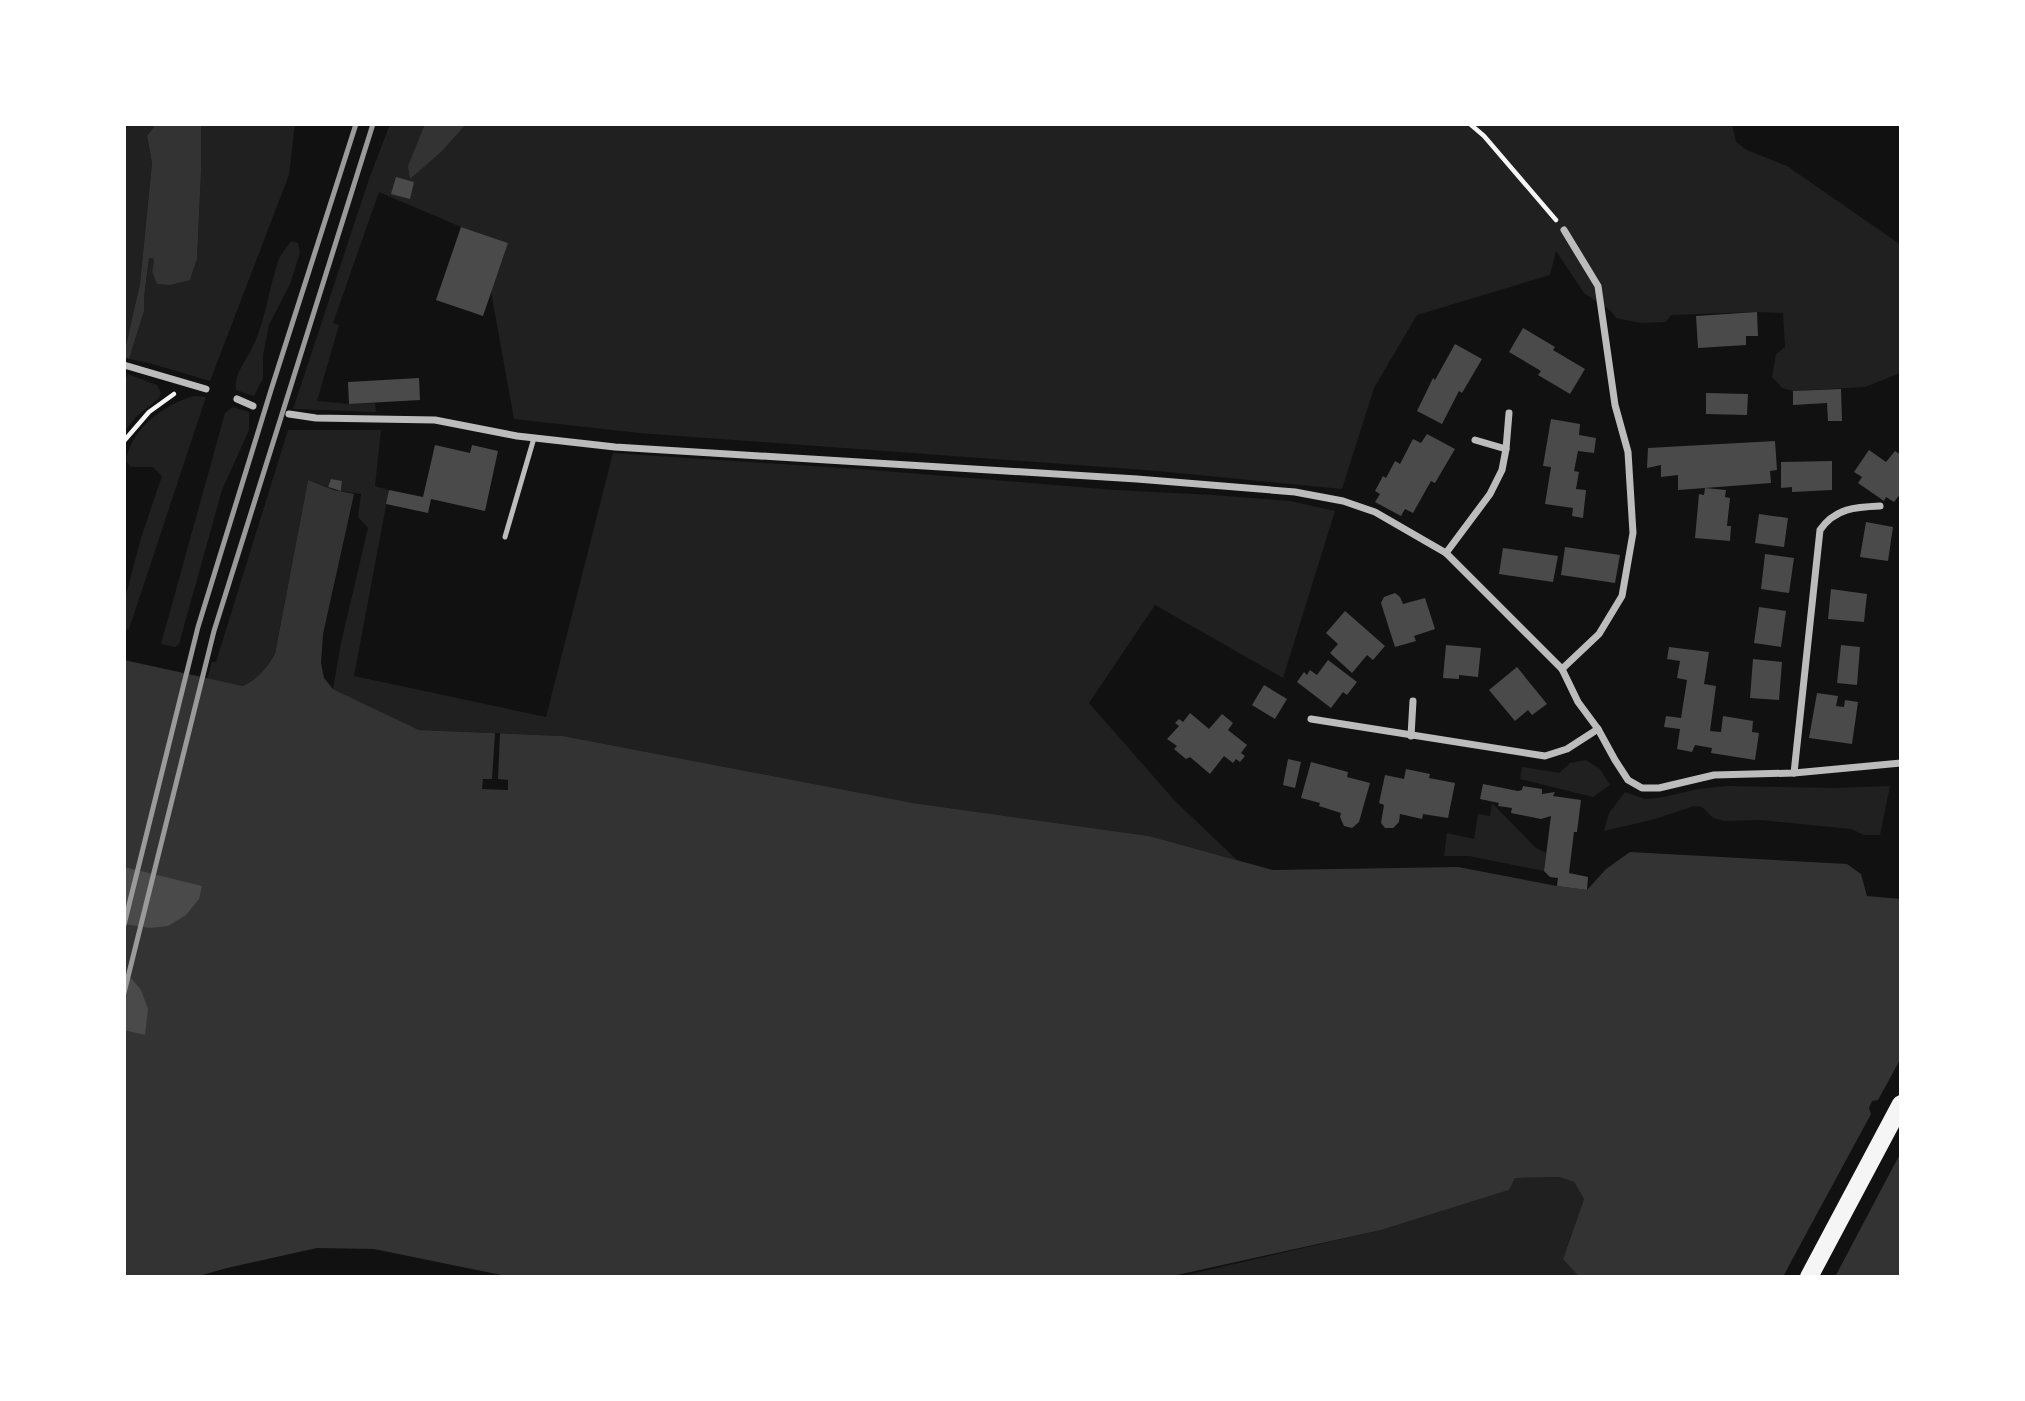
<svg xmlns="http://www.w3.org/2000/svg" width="2025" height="1401" font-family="Commissioner,sans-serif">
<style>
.green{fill:#202020}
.water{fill:#333}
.pier{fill:#111}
.building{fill:#4a4a4a}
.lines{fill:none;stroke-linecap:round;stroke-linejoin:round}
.path{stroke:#f5f5f5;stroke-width:4.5}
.service{stroke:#bcbcbc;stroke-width:5}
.minor{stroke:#bcbcbc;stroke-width:7}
.primary{stroke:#f5f5f5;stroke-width:18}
.rail{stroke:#9a9a9a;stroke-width:5}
</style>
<rect width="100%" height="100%" fill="#111"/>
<!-- green -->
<g class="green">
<path d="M124,124h32l-9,12 5,27 -12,121 -16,70z"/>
<path d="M201,124h94l-6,51 -79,206 -61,-18 -20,-4 15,-48v-12l5,-41 4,-1 1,5 -2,9 38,9 7,-21 4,-87z"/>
<path d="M390,124h1342l4,18 11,8 40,16 114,79v126l-3,3 -33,13 -72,4 -11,-3 -10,-11 4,-23 9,-7 -2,-34 -27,-1 -85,3 -5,7 -25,1 -25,-5 -5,-7 -27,-18 -28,-42 -6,24 -133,40 -43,73 -32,101 -184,-18 -519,-38 -125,-14 -23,-127 17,-49 -47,-16 -82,-35 -46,131 6,2 -22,76 32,3 26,-1 1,9 -83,-3 76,-230z"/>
<path d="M291,241l7,2 2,10 -10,31 -21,41 -6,30v23l-9,18 -18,-6c-3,-14 9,-28 15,-40 15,-28 17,-61 28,-91 3,-6 8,-12 12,-18z"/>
<path d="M128,374l29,11 4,8 -2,5 -23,19 -12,15v-50z"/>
<path d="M194,396l12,1 -77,232 -5,1v-28l17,-64 21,-62 -9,-9h-22l-5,-6c5,-32 38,-57 68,-65z"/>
<path d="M233,407l16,5v18l-27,60 -43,154 -4,3 -14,-3 64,-231z"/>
<path d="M288,430h93l-6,56 14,4 -35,186 192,41 67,-264 259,17 243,20 98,5 77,6 45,10 -52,167 -128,-73 -66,98 86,98 62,59 -88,-24 -236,-33 -350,-67 -144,-6 -86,-41 8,-46 27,-115 -10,-11 3,-23 -20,-3 1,-9 -10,-3 -4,8 -20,-7 -33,174c-9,15 -16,24 -31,32l-37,-7 5,-17h4z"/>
<path d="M1586,760l14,9 10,16 -17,12 -73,-18 2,-12 37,6 11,-10z"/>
<path d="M1727,786l109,2 54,-2 -10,49h-16l-13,-6 -90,-9 -37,1 -11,-3 -11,-11 -8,-1 -39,13 -51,12 5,-18 16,-21 20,7 19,-2 34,-8z"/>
<path d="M1492,803l44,45 10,5 -2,18 -75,-15h-25l3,-23 27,6 4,-25 12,2z"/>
<path d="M1559,1177l15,5 10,17 -21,60 16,18h-401l203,-47 128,-40 6,-12z"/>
</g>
<!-- water -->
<g class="water">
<path d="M156,124h45v48l-4,87 -7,21 -20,5 -13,-1 -5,-13 2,-9 -1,-4h-4l-5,40v13l-15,48 -5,-2v-3l16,-70 12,-121 -5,-27z"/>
<path d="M425,124h41l-25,28 -31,27 -2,-13z"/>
<path d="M308,480l26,10 20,4 -31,140 -2,29 3,15 9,11 86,41 144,6 350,67 236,33 124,34 185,-3 99,19 30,4 19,-21 24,-17 217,12 14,10 6,22 34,3v378h-73l-35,-19 -10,19h-204l-16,-18 21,-60 -10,-17 -15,-5 -44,1 -6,12 -128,40 -213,47h-657l-137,-28 -57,-1 -90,20 -32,9h-71v-617l119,26c16,-8 23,-17 32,-32z"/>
</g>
<!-- pier -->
<g class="pier">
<path d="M495,733h5l-2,46 10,1v10l-26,-1 1,-10h9z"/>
<path d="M1901,1058v94l-66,125h-7l-35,-19 78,-144 -2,-6 3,-7 6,-1z"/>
</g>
<!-- building -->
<g class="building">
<path d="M396,177l18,5 -4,17 -19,-5z"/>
<path d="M461,227l47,16 -25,73 -47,-16z"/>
<path d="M1757,312l1,24h-12v9l-48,3 -2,-32z"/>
<path d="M1523,328l32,19 -2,3 32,19 -15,25 -32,-19 3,-4 -32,-19z"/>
<path d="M1455,344l27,15 -20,34 -3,-2 -17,33 -25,-13 16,-33 2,2z"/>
<path d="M419,378l1,22 -71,4 -1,-22z"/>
<path d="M1841,389l1,32h-14l-1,-18 -34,2v-14z"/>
<path d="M1706,393l42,1 -1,21 -41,-1z"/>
<path d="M1551,419l29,5 -1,11 17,3 -2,15 -16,-2 -4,20 5,1 -3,17 10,1 -3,28 -11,-2 1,-8 -28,-4 6,-37 -8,-1z"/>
<path d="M1427,434l28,15 -20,34 -4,-2 -18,32 -8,-4 -4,7 -26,-14 5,-8 -5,-3 8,-15 3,2 9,-17 5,3 13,-25 8,4z"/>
<path d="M1775,441l2,29 -7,1 1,12 -66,5 21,2 -1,7 5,1 -3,28h4l-1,15 -35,-3 4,-44 5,1 1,-7 -27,2v-15l-17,2v-12l-14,3 1,-20z"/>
<path d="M435,445l35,8 2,-8 26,6 -13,60 -54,-12 -3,14 -42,-9 3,-14 34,7z"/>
<path d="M1869,450l17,12 9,-11 6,4v38l-7,9 -8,-5 -2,4 -26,-18 4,-6 -8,-5z"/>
<path d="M1832,461v29l-40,2v-5l-11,1v-26z"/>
<path d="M331,479l11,2 -1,10 -13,-4z"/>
<path d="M1759,514l29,4 -4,29 -29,-4z"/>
<path d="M1866,522l27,5 -5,34 -28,-4z"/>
<path d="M1565,547l55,8 -5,28 -54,-8z"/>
<path d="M1503,548l55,8 -5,26 -54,-8z"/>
<path d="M1765,554l29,4 -5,35 -28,-4z"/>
<path d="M1831,589l36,5 -3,28 -36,-3z"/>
<path d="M1395,593l5,4 3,7 22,-6 10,31 -21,7 2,5 -21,6 -14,-44 3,-6z"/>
<path d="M1759,607l27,4 -5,36 -27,-4z"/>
<path d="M1345,611l40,35 -12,14 -6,-5 -15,18 -22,-20 8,-9 -12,-11z"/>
<path d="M1446,645l35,3 -3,29 -19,-2v4l-16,-1z"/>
<path d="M1841,645l19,2 -3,38 -20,-2z"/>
<path d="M1669,647l40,5 -5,32 12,2 -6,45 11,1 2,-16 30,5 -1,11 7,1 -4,27 -44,-7 1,-5 -17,-3 -3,7 -15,-3 3,-20 -16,-2 2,-11 15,2 6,-38 -10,-2 3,-17 -13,-2z"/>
<path d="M1753,659l29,3 -3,38 -29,-2z"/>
<path d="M1328,660l29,22 -10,13 -4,-3 -12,16 -34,-26 7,-10 3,3 3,-5 7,5z"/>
<path d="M1517,667l30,37 -15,11 -4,-5 -13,11 -26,-31z"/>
<path d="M1264,685l23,14 -12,20 -23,-14z"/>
<path d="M1817,693l21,3 -2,10 8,1 1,-7 13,2 -6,42 -43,-6z"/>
<path d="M1190,713l19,16 13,-15 11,9 -5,7 19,15 -6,8 4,3 -5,6 -4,-3 -3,4 -9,-7 -14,18 -20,-17 -4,2 -12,-10 3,-3 -10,-7 12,-13 -4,-3 4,-4 4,3z"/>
<path d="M1288,759l13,3 -6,26 -12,-3z"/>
<path d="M1311,762l37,10 -1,5 23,6 -11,39 -7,6 -8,-2 -4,-9 1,-4 -22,-7 1,-3 -19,-5z"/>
<path d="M1406,769l24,5 -1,4 26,5 -7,35 -25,-4 -1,5 -22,-5 -1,8 -6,6h-8l-4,-5 3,-18 -5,-2 6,-28 19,4z"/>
<path d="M1483,784l35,7 4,-1 1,-4 19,3v5l13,-2 -2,4 28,4 -4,32h-3l-5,41 19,4 -1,13 -30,-4 1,-8 -8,-1 -6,-6 7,-55 -10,3 -30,-6 1,-5 -14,-2 1,-3 -19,-4z"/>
<path d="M124,867l78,19 -3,13 -13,16 -18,11 -18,2 -26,-4z"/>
<path d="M124,976l7,2 10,12 7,19 -3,26 -21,-5z"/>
</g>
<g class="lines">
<!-- path -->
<g class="path">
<path d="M1470,124l14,12 72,84"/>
<path d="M124,441l25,-29 25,-18"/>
</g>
<!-- service -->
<path class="service" d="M505,537l29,-99"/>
<!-- minor -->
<g class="minor">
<path d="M124,365l82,24"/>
<path d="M237,399l16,7"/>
<path d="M289,414l27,4 119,2 82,16 98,11 522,32 158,13 48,9 32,11 71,41 116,116 16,33 20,27 17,31 13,20 14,8h17l55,-13 80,-2 107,-10"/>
<path d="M1506,449l3,-36"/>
<path d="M1446,553l44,-59 12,-24 4,-21 -31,-9"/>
<path d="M1562,669l37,-35 23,-38 11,-63 -5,-81 -13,-47 -17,-119 -34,-56"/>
<path d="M1311,719l234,37 22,-7 31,-20"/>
<path d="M1411,736l2,-35"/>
<path d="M1794,773l26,-243c15,-22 36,-23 60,-24"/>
</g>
<!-- primary -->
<path class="primary" d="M1809,1277l92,-173"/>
<!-- rail -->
<g class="rail">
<path d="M124,925l74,-298 73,-237 85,-266"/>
<path d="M124,993l90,-362 159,-507"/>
</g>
</g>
<!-- border -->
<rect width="2025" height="1401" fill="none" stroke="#ffffff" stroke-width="252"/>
</svg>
